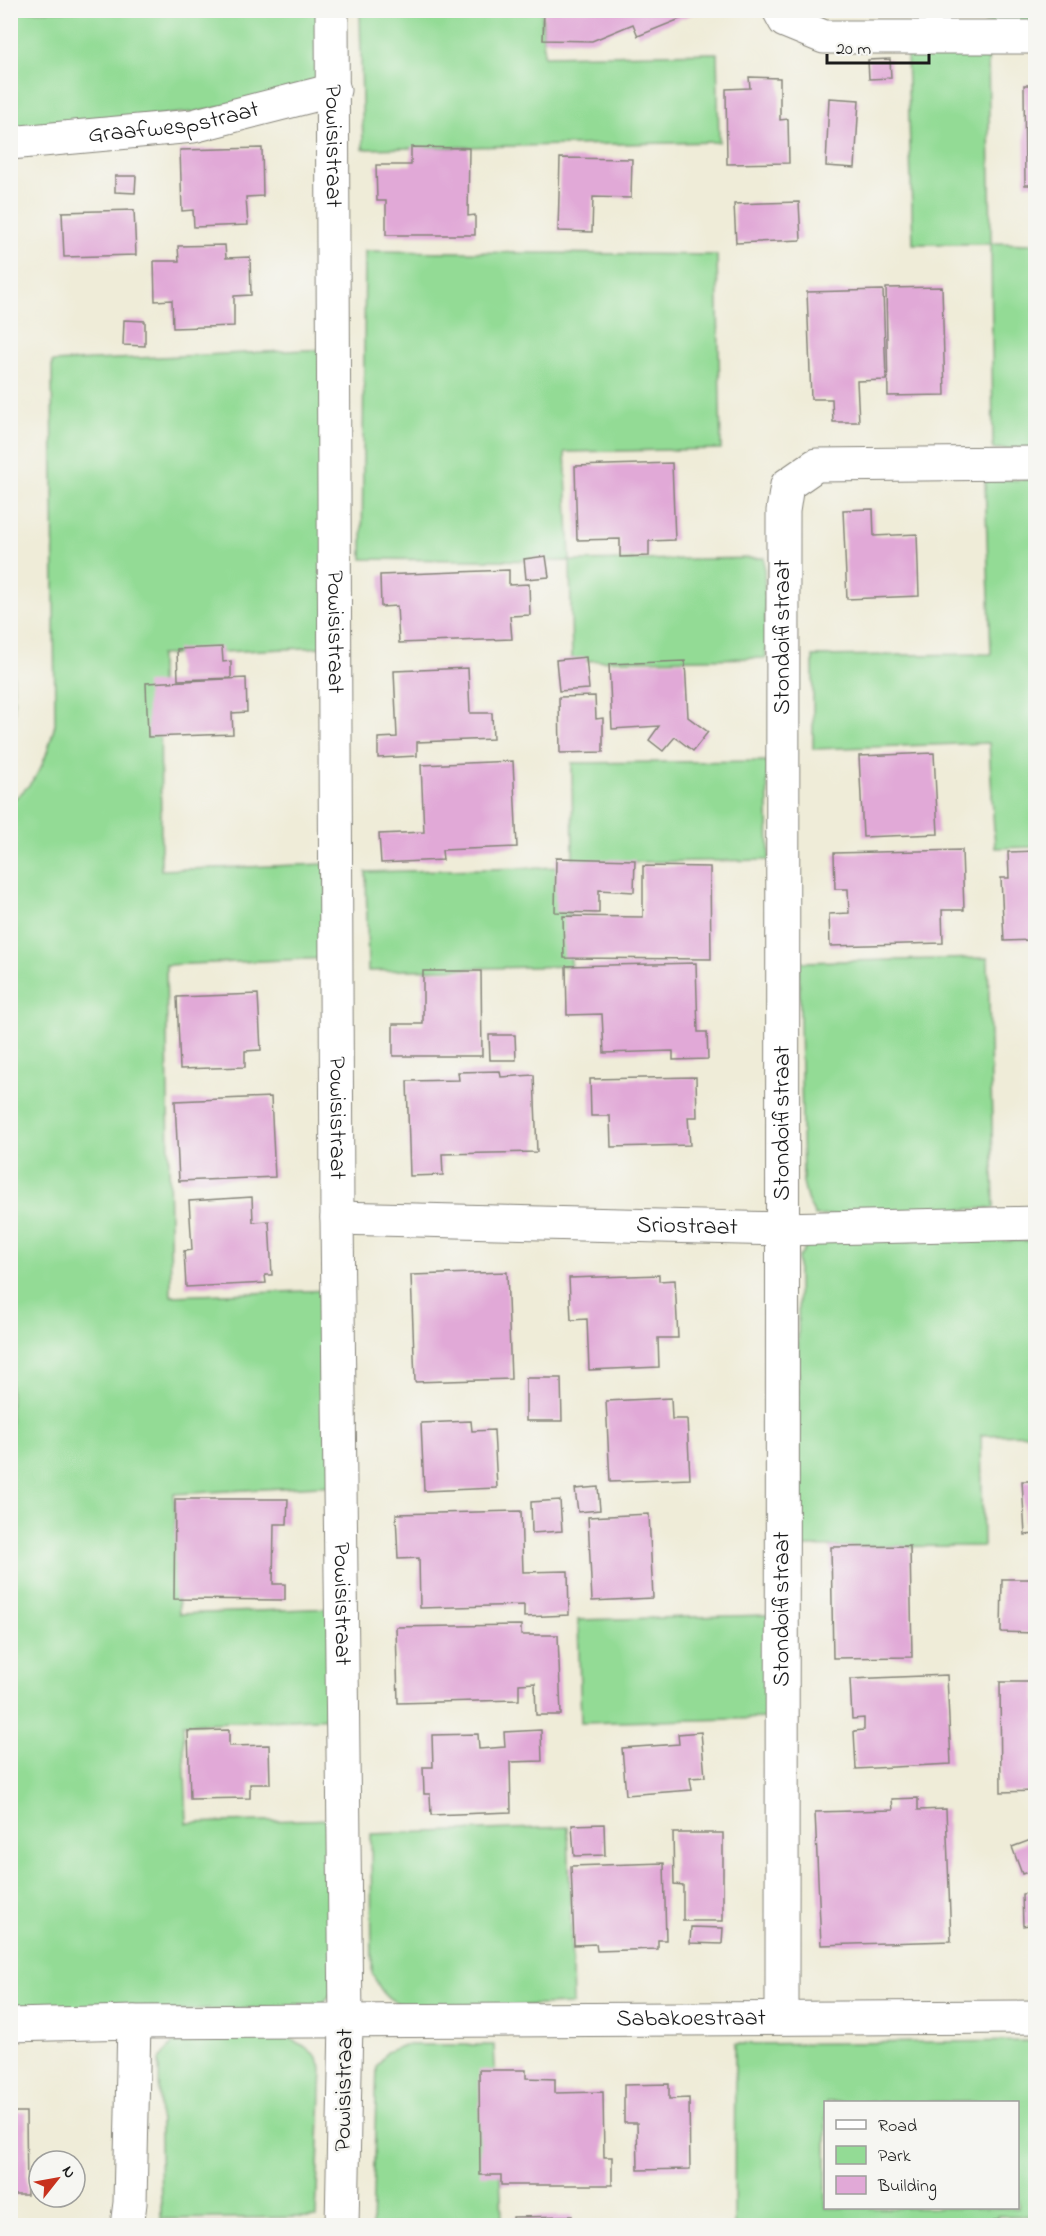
<svg xmlns="http://www.w3.org/2000/svg" width="1046" height="2236" font-family="'Indie Flower',sans-serif">
<style>
.green{fill:#93db95;stroke:#587c58;stroke-width:1.5;fill-rule:evenodd}
.building{fill:#e1a9d7}
.lines{fill:none;stroke-linecap:round;stroke-linejoin:round}
.minor-casing{stroke:#86847a;stroke-width:35}
.minor{stroke:#fff;stroke-width:33}
.labels{text-anchor:middle;dominant-baseline:central;stroke-width:5;stroke-linejoin:round;paint-order:stroke}
.street-label{font-size:24px;fill:#1c1c1c;stroke:#f6f6f2}
</style>
<rect width="100%" height="100%" fill="#f6f6f2"/>
<filter id="ink" filterUnits="userSpaceOnUse"><feTurbulence type="fractalNoise" baseFrequency=".0167" numOctaves="2"/><feDisplacementMap in="SourceGraphic" scale="12" xChannelSelector="R" yChannelSelector="G"/><feConvolveMatrix kernelMatrix="1 2 1 2 8 2 1 2 1" color-interpolation-filters="sRGB"/></filter>
<filter id="wash" filterUnits="userSpaceOnUse"><feTurbulence type="fractalNoise" baseFrequency=".008" numOctaves="4" result="noise"/><feDisplacementMap in="SourceGraphic" scale="24" xChannelSelector="R" yChannelSelector="G"/><feGaussianBlur stdDeviation="1.35" result="paint"/><feColorMatrix in="noise" values="0 0 0 0 0 0 0 0 0 0 0 0 0 0 0 0 0 1.4 0 .05"/><feComposite in="paint" operator="in"/></filter>
<g filter="url(#wash)">
<rect width="100%" height="100%" fill="#efecd8"/>
<!-- green -->
<g class="green">
<path d="M10,11h313l-1,74 -120,26 -191,19z"/>
<path d="M360,11h182l2,45 173,-3 2,89 -356,7z"/>
<path d="M985,11h50v13l-50,-1z"/>
<path d="M988,52l3,191 44,1v205h-42l-2,-205h-78l-6,-190z"/>
<path d="M365,251l352,4 4,194 -156,3 5,109 194,-3 2,100 -194,3 -2,-100 -208,-2z"/>
<path d="M329,349l-3,298 -166,8 1,215 164,-6 5,94 -164,7 5,331 162,-6 4,195 -163,9 5,120 156,-6 3,110 -155,6 4,99 150,-4 -4,172 -12,15 -310,11 -1,-1215c30,-21 37,-45 45,-78l-3,-362z"/>
<path d="M1035,479v368l-40,1 -6,-105 -176,6v-93l178,-2 -6,-173z"/>
<path d="M10,489l4,238 -3,8h-1z"/>
<path d="M767,761l2,99 -196,3 -1,-100z"/>
<path d="M568,867l3,99 -203,5 -2,-99z"/>
<path d="M988,958l6,250 -179,8 -8,-17 -4,-17 -4,-220z"/>
<path d="M822,1240l213,1v193l-54,1 2,111 -184,1 -1,-289 8,-11z"/>
<path d="M769,1615l3,103 -191,5 -3,-103z"/>
<path d="M568,1827l5,177 -161,5c-24,-8 -30,-14 -40,-36l-1,-139z"/>
<path d="M194,2032l92,5 18,9 12,10 6,12 -6,149 -155,2 -2,-159 14,-17z"/>
<path d="M1035,2041v175h-38l1,10h-264l1,-182zM826,2102h192v106h-192z"/>
<path d="M404,2045h90l8,173 -130,8 5,-160 10,-14z"/>
</g>
<g id="blocks">
<!-- building -->
<g class="building">
<path d="M544,10h156v1l-62,25 -5,-12 -41,17 -49,-1z"/>
<path d="M890,59l1,19 -22,1 -1,-19z"/>
<path d="M749,77l31,1v42l8,-1 1,44 -62,1 -1,-75 24,-1z"/>
<path d="M1024,85h12v100h-11z"/>
<path d="M829,98l30,2 -4,68 -29,-2z"/>
<path d="M411,147l58,1 -1,68 7,-1v20h-89v-34h-9l-1,-36h35z"/>
<path d="M262,148l1,48 -17,1 2,28 -54,2 -1,-17 -11,1 -2,-61z"/>
<path d="M560,158l72,1 -1,39 -38,-1 -1,35 -34,-1z"/>
<path d="M115,176h21l-1,17 -20,-1z"/>
<path d="M799,202l2,38 -65,3 -2,-39z"/>
<path d="M134,210l2,45 -72,2 -2,-45z"/>
<path d="M225,245l1,13 24,-1 1,38 -17,1v30l-61,2 -1,-28 -17,1 -1,-40h25l-1,-15z"/>
<path d="M942,287l3,108 -57,1 -2,-108z"/>
<path d="M883,290l3,90 -29,1 2,41h-26l-1,-23h-21l-4,-107z"/>
<path d="M124,320l21,1v25l-22,-1z"/>
<path d="M672,463l3,77 -26,1v15l-29,1v-18l-43,1 -2,-74z"/>
<path d="M873,509l1,27 43,-2 2,62 -72,3 -4,-89z"/>
<path d="M546,556l3,21 -23,2 -2,-20z"/>
<path d="M509,570v15l20,-1 1,31 -20,1 2,23 -113,4 -2,-37 -16,1 -1,-32z"/>
<path d="M222,647l1,15 8,-1v17l-53,2 -1,-31z"/>
<path d="M586,657l3,32 -30,2 -3,-31z"/>
<path d="M685,661l3,56 20,15 -15,19 -18,-14 -12,14 -14,-11 10,-14 -47,3 -3,-65z"/>
<path d="M468,668l2,45h22l1,26 -76,3v14l-39,2v-20l19,-1 -3,-66z"/>
<path d="M246,678l1,34 -15,1 1,21 -85,3 -2,-54z"/>
<path d="M595,696l1,23 7,-1v34l-43,1 -1,-56z"/>
<path d="M934,753l4,81 -75,3 -4,-81z"/>
<path d="M513,761l4,86 -75,3 1,10 -62,3 -2,-29 45,-2 -3,-67z"/>
<path d="M962,850l2,60h-22l1,33 -113,3 -1,-32 20,-1 -1,-24h-13l-1,-36z"/>
<path d="M1036,851v89l-32,1 -3,-63h8l-1,-26z"/>
<path d="M556,858l79,2 -1,32 -35,-2v23l-44,-1z"/>
<path d="M643,866l67,1 1,92 -147,-1 -1,-42 80,1z"/>
<path d="M696,963l2,69h9l1,27 -35,1v-9l-69,2 -2,-39 -35,1 -1,-49z"/>
<path d="M423,971h58l1,85h-89v-32h30z"/>
<path d="M258,994l3,56 -16,1v16l-65,2 -3,-72z"/>
<path d="M489,1035h26l1,25h-26z"/>
<path d="M500,1071l1,6 33,-2 3,77 -95,2 1,21 -33,1 -3,-95 52,-1 -1,-8z"/>
<path d="M696,1077l1,40h-9l2,28 -79,2 -1,-31h-19l-1,-37z"/>
<path d="M271,1097l4,80 -96,4 -4,-80z"/>
<path d="M252,1197l1,25 16,-1 3,54h-7l1,8 -80,4 -2,-36 8,-1 -3,-49z"/>
<path d="M507,1272l4,107 -96,3 -4,-107z"/>
<path d="M659,1275v6l16,-1 3,58h-20l1,29 -70,3 -2,-51 -16,1 -2,-42z"/>
<path d="M526,1378h35l1,43h-36z"/>
<path d="M671,1398l1,21h15l3,60 -80,3 -4,-81z"/>
<path d="M471,1421l1,10 22,-1 3,58 -73,3 -3,-68z"/>
<path d="M1022,1481h14v53l-11,1z"/>
<path d="M598,1487l2,23 -22,2 -3,-23z"/>
<path d="M175,1499h113l-1,25h-13l-1,60h12v16l-111,-1z"/>
<path d="M560,1500l2,31 -30,2 -1,-31z"/>
<path d="M521,1511l2,61 45,-1 1,44 -45,2v-12l-104,3 -1,-50 -21,1 -2,-45z"/>
<path d="M649,1514l4,84 -61,3 -4,-84z"/>
<path d="M910,1546l2,111 -79,1 -2,-111z"/>
<path d="M1002,1579h34v54l-35,-1z"/>
<path d="M521,1625v10h37l3,80h-25l-1,-32 -16,1v16l-121,3 -2,-76z"/>
<path d="M947,1675l4,89 -95,5 -2,-38 10,-1v-12l-12,1 -2,-40z"/>
<path d="M1000,1682h36v109l-35,1z"/>
<path d="M229,1730v16l40,-1 1,39h-20v14l-60,1 -2,-68z"/>
<path d="M541,1730l1,31 -32,1 1,50 -80,3 -1,-21h-6l-1,-27h10l-1,-32 46,-1 1,15 26,-2 -1,-15z"/>
<path d="M701,1732l4,45 -15,1 2,12 -66,5 -4,-47 57,-4 -1,-10z"/>
<path d="M918,1798v12l28,-1 5,132 -130,4 -6,-133 78,-2 -1,-11z"/>
<path d="M604,1824l1,31 -31,1 -2,-31z"/>
<path d="M673,1833h50v88h-40v-36l-9,-1z"/>
<path d="M1036,1838v31l-14,5 -10,-27z"/>
<path d="M664,1863l2,77h-8v9l-61,2 -1,-7 -22,1 -3,-79z"/>
<path d="M1036,1891v33l-13,2 -1,-32z"/>
<path d="M691,1927l32,1 -1,16 -32,-1z"/>
<path d="M479,2070h47v8l29,1v14l48,-1 1,65h8v28h-111v-10h-21z"/>
<path d="M669,2084v15l20,-1 1,71 -52,1 -1,-47h-13v-38z"/>
<path d="M10,2112h16l1,83h-17z"/>
<path d="M572,2216v10h-59v-9z"/>
<path d="M994,2220l33,1v5h-33z"/>
<path d="M159,2223h112v3h-111z"/>
</g>
</g>
</g>
<g filter="url(#ink)">
<use href="#blocks" fill-opacity="0" stroke="#86847a" stroke-width="1.5"/>
<g class="lines">
<!-- minor casing -->
<g class="minor-casing">
<g id="minor">
<path id="s1" d="M332,10l5,1208 9,802 -4,206"/>
<path d="M779,10l6,11 39,16h212"/>
<path id="s2" d="M10,143l183,-17 141,-36"/>
<path id="s3" d="M337,1218l444,11 255,-6"/>
<path id="s4" d="M782,2017l1,-1506 4,-26 29,-20 220,-2"/>
<path id="s5" d="M10,2025l124,-3 902,-5"/>
<path d="M127,2226l3,-23 4,-181"/>
</g>
</g>
<!-- minor -->
<use href="#minor" class="minor"/>
</g>
</g>
<g class="labels">
<!-- street labels -->
<g class="street-label">
<text stroke="none"><textPath href="#s2" startOffset="165">Graafwespstraat</textPath></text>
<text stroke="none"><textPath href="#s1" startOffset="136">Powisistraat</textPath></text>
<text stroke="none"><textPath href="#s1" startOffset="622">Powisistraat</textPath></text>
<text stroke="none"><textPath href="#s4" startOffset="1380">Stondoifistraat</textPath></text>
<text stroke="none"><textPath href="#s1" startOffset="1108">Powisistraat</textPath></text>
<text stroke="none"><textPath href="#s4" startOffset="894">Stondoifistraat</textPath></text>
<text stroke="none"><textPath href="#s3" startOffset="350">Sriostraat</textPath></text>
<text stroke="none"><textPath href="#s1" startOffset="1594">Powisistraat</textPath></text>
<text stroke="none"><textPath href="#s4" startOffset="408">Stondoifistraat</textPath></text>
<text stroke="none"><textPath href="#s5" startOffset="681">Sabakoestraat</textPath></text>
<text transform="translate(345 2090) rotate(-89)">Powisistraat</text>
</g>
</g>
<!-- margin -->
<rect width="1046" height="2236" fill="none" stroke="#f6f6f2" stroke-width="36"/>
<!-- legend -->
<rect x="824" y="2101" width="195" height="108" fill="#f6f6f2" stroke="#9f9f9c" stroke-width="1.5"/>
<rect x="836" y="2120" width="30" height="9" fill="#ffffff" stroke="#9f9f9c" stroke-width="1.5"/>
<text x="878" y="2131" font-size="18" fill="#1c1c1c">Road</text>
<rect x="836" y="2146" width="30" height="18" fill="#93db95" stroke="#9f9f9c" stroke-width="1.5"/>
<text x="878" y="2161" font-size="18" fill="#1c1c1c">Park</text>
<rect x="836" y="2176" width="30" height="18" fill="#e1a9d7" stroke="#9f9f9c" stroke-width="1.5"/>
<text x="878" y="2191" font-size="18" fill="#1c1c1c">Building</text>
<!-- north arrow -->
<g transform="translate(57 2179) rotate(59)"><circle r="28" fill="#f6f6f2" stroke="#9f9f9c" stroke-width="1.5"/>
<path d="M0-4.5L10 22L0 15L-10 22Z" fill="#c8321e"/>
<text y="-9" font-size="16" font-weight="bold" text-anchor="middle" fill="#1c1c1c">N</text>
</g>
<!-- scale -->
<path d="M827 54v9h102v-9" fill="none" stroke="#1c1c1c" stroke-width="3"/>
<text x="836" y="54" font-size="18" fill="#1c1c1c" stroke="#f6f6f2" stroke-width="4.5" paint-order="stroke">20 m</text>
</svg>
